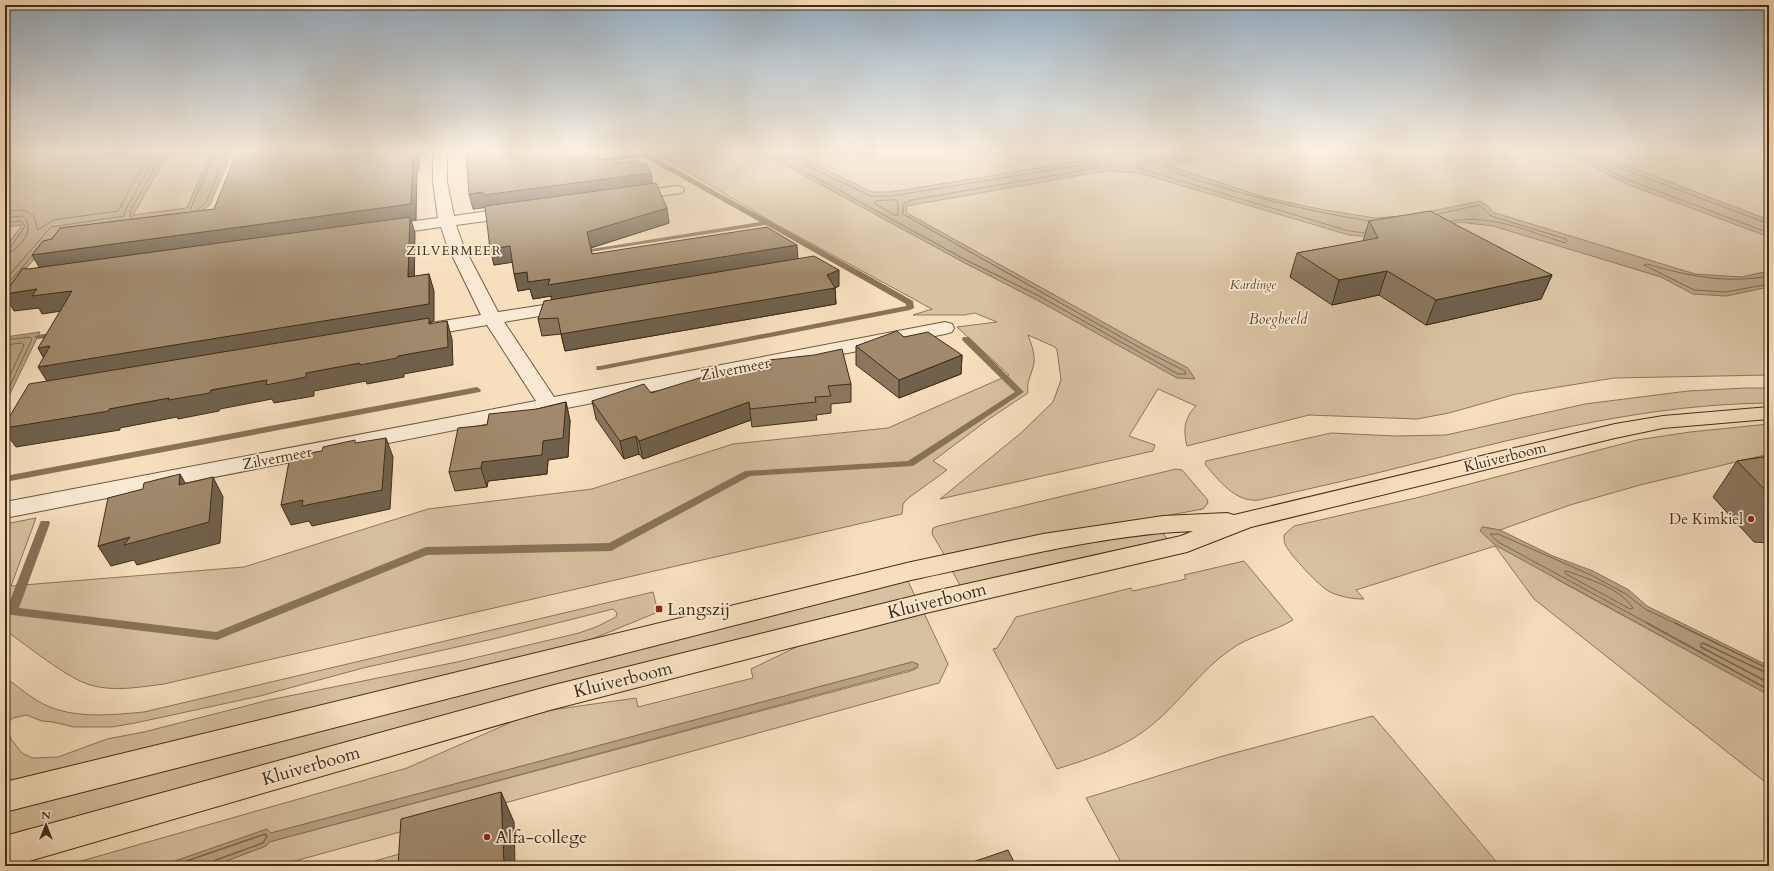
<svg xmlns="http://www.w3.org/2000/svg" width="1774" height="871" font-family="Cardo,serif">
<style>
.green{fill:#d8c1a1;stroke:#8d765a;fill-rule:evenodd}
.water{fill:#b9a284;stroke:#897357}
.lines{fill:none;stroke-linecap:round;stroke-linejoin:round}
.shore-far1{stroke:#7e674c;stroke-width:1}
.shore{stroke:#7e674c;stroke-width:1.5}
.stream{fill:#897357;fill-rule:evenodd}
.minor-casing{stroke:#6f593e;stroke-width:2}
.major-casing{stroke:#422c14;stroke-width:2}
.minor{fill:#faead5;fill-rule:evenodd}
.major{fill:#f7dfbe;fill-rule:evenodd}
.wall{fill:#8a765d;stroke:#422c14}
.shaded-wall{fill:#70604c;stroke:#422c14}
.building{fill:#a0896c;stroke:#422c14}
.poi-dot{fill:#8f2418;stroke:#faead5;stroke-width:1.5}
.labels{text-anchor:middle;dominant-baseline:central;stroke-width:3.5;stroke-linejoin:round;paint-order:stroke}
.far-neighbourhood-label{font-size:13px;letter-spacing:1px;fill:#422c14;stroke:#faead5}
.far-park-label{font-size:13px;font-style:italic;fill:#604a30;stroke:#faead5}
.park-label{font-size:15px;font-style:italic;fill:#604a30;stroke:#faead5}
.street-label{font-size:15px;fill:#422c14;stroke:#faead5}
.poi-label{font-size:15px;fill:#422c14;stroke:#faead5;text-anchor:end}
.near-street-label{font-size:18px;fill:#422c14;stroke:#faead5}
.near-poi-label{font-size:18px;fill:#422c14;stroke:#faead5;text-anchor:start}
</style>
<rect width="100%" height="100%" fill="#f7dfbe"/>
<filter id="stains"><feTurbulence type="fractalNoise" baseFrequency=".005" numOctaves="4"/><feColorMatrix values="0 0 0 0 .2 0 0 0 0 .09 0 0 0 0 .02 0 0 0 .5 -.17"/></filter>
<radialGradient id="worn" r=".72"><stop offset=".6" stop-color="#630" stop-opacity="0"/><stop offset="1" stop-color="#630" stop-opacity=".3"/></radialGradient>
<!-- green -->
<g class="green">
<path d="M5,152h206l-24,56 -169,23 -13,17z"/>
<path d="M654,152h1115v223l-155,3 -98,16 -67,19 -32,6 -108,-4 -122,31c-4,-16 -3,-28 9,-40l-38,-17 -29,47 26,9 -2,6 -213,48 81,-66 32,-31 8,-22 -4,-30 -2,-3 -27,-12c3,8 7,18 6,28 -2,11 -8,19 -6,30l-39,26 -56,42 14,9 -40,29 -4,5 -1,10 -738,170c-24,3 -50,8 -74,1 -25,-8 -62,-39 -85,-55v-106l31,-6 -25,68 233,-19 184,-58 164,-20 141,-45 155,-16 121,-53 -52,-48 40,-5 -22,-9 -11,2h-51l19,-6 -160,-87z"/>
<path d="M1746,388h23v15c-119,1 -233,30 -348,59 -54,14 -108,26 -162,38 -23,3 -41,-20 -54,-36l1,-3 125,-28 65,3 50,-1 139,-31 103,-13z"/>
<path d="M1769,424v30l-129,31 -70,20 -70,25 -17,-3 75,53 211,115v90l-235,-186 -39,-53 -139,44 8,9c-12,0 -23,-2 -34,-7 -10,-5 -41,-38 -45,-48 -1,-3 -1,-6 -1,-9l10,-9 126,-29 217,-57 53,-8z"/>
<path d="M1176,469l6,1 25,29 1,4 -5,6 -258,47 -13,-22 1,-6 5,-2z"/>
<path d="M1155,532l8,1 4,6 -206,48 -10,-18 44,-10z"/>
<path d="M1244,561l49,59c-20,12 -44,16 -63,30 -30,21 -50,52 -77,74 -28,24 -62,34 -96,45l-64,-120 4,-1 19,-31 115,-29 2,3 53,-12 -2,-4z"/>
<path d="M907,579l9,19 -911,243v-34z"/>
<path d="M653,592l5,20 -73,30 -580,145v-110c11,8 21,17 33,24 31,19 72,14 106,11zM613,609l4,4 -1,4 -20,10 -17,6 -122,29 -188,38 -125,32 -37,7 -49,18 -26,1 -10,-5 -11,-14 -4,-11v-4l6,-6 13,-3 16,6 11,1 21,5h38l23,-4 125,-27 103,-28 134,-30z"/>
<path d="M923,611l25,53 -9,19 -662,183h-64l53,-20 3,-4 642,-171 6,-3 1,-4 -6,-2 -641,171 -4,-4 -106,37h-97l343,-98 116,-51 21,-6 92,-13 2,9 115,-29 -2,-9 60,-29z"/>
<path d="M1373,716l127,150h-377l-37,-68 137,-42z"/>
<path d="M416,849v17h-58z"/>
</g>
<!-- water -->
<g class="water">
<path d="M5,152h164l-36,63 54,-7 24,-56h21l-22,53 -11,9 -144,21 -50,58v-45l17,-23 -17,2z"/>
<path d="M761,152h28l83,40h19l191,-31h63l7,-9h15l-10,6h15l27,-6h32l-15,2 -47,12 95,31 55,12 56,9 38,-3 67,-14 9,6 3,5 203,62 47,3 27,-6v16l-43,9 -33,-2 -32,-17 -168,-51 -34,-4 -19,6 -60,10 -31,-3 -210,-62 -34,-2 -199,35 1,7 239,133 42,22 7,11 -18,-1 -140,-78 -74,-38z"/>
<path d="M1565,152h26l178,68v17l-145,-54z"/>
<path d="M40,332l-35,72v-67z"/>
<path d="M1482,527l18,3 53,26 40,15 36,19 18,16 122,60v29l-274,-150 -15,-14z"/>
<path d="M912,662l6,2 -1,4 -648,174 -3,4 -53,20h-52l106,-37 4,4z"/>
</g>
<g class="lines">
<!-- shore-far1 -->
<g class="shore-far1">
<path d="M769,152l195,107 75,37 139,78h8l-1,-3 -41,-21 -241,-136v-10l8,-4 187,-32v-3h-16l-190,31h-21l-80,-38 -2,-6"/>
<path d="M1575,152l51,27 143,54"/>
<path d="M1591,152l3,6 175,66"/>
<path d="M896,200l2,2v12l-2,2 -22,-13 2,-2z"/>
<path d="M197,210l9,-7 21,-51"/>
<path d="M192,211l-1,-3 24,-56"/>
<path d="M5,212c9,-2 23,-4 29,5 2,4 2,9 4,13l15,-10 65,-9 33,-59"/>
<path d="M1438,214l41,-9 12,11 75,23 1,2 -2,2c-37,-12 -74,-29 -114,-22"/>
<path d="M5,218l18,-2c14,13 -4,34 -18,39"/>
<path d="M131,218l-1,-7 34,-59"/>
<path d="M5,223l16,-2 4,5 -15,22 -5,1"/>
<path d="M1365,233l-16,-2 -212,-63 -1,-2 11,-2 6,-5 4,3 9,1 4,8c65,22 131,39 199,50"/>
<path d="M1769,276c-43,8 -81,0 -122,-12l-3,1 50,25 32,2 43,-8"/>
<path d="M5,280l46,-53 73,-11 2,-7 32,-57"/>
<path d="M5,287l27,-31"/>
<path d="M5,340l25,-3 2,2 -27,57"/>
<path d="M5,345l16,-2 3,2 -19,41"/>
<path d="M1567,571c21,8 53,17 66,37l-3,1 -64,-35 -1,-2z"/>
<path d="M1649,624l-151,-82 -8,-8h8l93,41 35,19 19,15 32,15"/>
</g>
<!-- shore -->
<g class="shore">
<path d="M1647,623l122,67"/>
<path d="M1675,623l94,46"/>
<path d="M1769,674l-66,-31 -2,1v3l68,36"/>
<path d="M172,866l93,-32 2,2 -4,7 -47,17 -3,6"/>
</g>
<!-- stream -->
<g class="stream">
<path d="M638,152h7l240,133 28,16 1,7 -4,2 -310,60h-3l-1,-2 1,-2h3l306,-60v-2l-140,-79 -189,29 -1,-1 3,-2 181,-29 -116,-65 -39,5 -3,-2 3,-2 34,-4z"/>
<path d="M57,332h3l1,2 -1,2 -22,3 -4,-2 4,-2z"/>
<path d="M963,337h6l55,55 -111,74 -163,10 -139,75 -184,4 -210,85 -205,-25 -4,-1 -2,-3 34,-88 1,-2h8l1,2 -31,85 197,24 210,-85 183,-4 136,-72 163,-10 107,-69 -52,-51 -1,-2z"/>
<path d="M477,387l4,3 -1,2 -475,90v-6z"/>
</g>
<!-- minor casing -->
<g class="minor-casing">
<g id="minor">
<path d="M433,152h14v30l7,34 61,-9 5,2 3,3 -3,3 -5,2 -59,8 7,20 35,67 72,-11 6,1 3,4 -3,4 -72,12 50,75 391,-75 7,2 2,4 -2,4 -7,2 -940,184v-16l531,-101 -49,-76 -69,12 -7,-2 -2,-4 2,-4 7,-2 63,-10 -34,-70 -6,-18 -57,8 -6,-2 -2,-3 2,-3 6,-2 54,-7 -5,-36z"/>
<path d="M677,186l5,1 2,3 -2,3 -52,7 -5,-1 -2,-3 2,-3 5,-1z"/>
</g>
</g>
<!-- major casing -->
<g class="major-casing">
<path id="major" d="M1769,407v12l-106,9 -48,10 -364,89 -64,25 -261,61 -376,97 -538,156h-7v-30l545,-150 376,-93 255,-57 12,-5c-93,4 -191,30 -282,49l-906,232v-30l906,-220 132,-28 120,-18 64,-3 7,2 381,-91 48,-8z"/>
</g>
<!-- minor -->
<use href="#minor" class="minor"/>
<!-- major -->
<use href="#major" class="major"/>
</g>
<!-- wall -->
<g class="wall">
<path d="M591,157l9,3 18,3 21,1 13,20 17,39 -78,25 1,6 206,5 41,27 -4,2 1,16 -271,47 -4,-17 -19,2 -4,-17 14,-19 -1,-4 -18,3 -3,-10 -12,2 -6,-29 -18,3 -9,-58 -12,2z"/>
<path d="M1369,221l183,54 -11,24 -115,26 -47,-30 -47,10 -42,-28 7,-24 66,-12z"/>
<path d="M904,337l58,18 -1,19 -62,24 -43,-33v-19z"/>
<path d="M769,360l82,24v18l-20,2v9l-15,2 1,5 -65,7 -1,-7 -108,39 -4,-5 -15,5 -28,-40 -4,-18 59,-8 119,-24z"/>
<path d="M566,402l4,19 -2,36 -20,3 -1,14 -59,7 -1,6 -32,4 -6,-19 38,-47 50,-16z"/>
<path d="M1769,456v87l-15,-1 -41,-45 24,-36z"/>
</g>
<!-- shaded-wall -->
<g class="shaded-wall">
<path d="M241,152h77l-73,10z"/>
<path d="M415,152h5l-1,18h-2l-1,50h-5l4,13 -1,61 -372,-22 -10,-17 379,-51 2,-48z"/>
<path d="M651,173l2,15 -180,21 -4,-15z"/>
<path d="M667,208l2,15 -79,25 -3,-16z"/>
<path d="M797,245l1,16 -246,41 -1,-6 -18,3 -3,-10 -12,2 -4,-17 13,-2z"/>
<path d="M510,246l4,16 -20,3 -4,-16z"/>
<path d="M839,270v16l-7,3 3,-1 1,16 -271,47 -4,-17z"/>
<path d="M1387,271l-8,24 -47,10 7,-25z"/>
<path d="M429,274l5,17v30l-4,1 5,13 -385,51 -12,-19 10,-1 -10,-18z"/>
<path d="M1552,275l-11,24 -115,26 10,-25z"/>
<path d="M37,289l35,2 10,17 -40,6 -3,-6 -25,3 -9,-15v-2z"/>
<path d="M447,321l5,18 1,26 -49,9v3l-37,7 -1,-3 -52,10v5l-40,7 -2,-4 -52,10 -1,2 -41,8 -1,-2 -57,11v2l-104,17 -11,-15v-4l393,-72z"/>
<path d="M962,355l-1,19 -62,24v-18z"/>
<path d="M566,402l4,19 -2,36 -20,3 -1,14 -59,7 -1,6 -6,-19 1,-6 61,-21z"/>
<path d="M749,402l2,18 -108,39 -4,-18z"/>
<path d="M636,436l3,18 -15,5 -4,-18z"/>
<path d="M386,438l7,19 -3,52 -78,17 -3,-5 -18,4 -10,-20z"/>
<path d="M180,474l11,19 -12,-8z"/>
<path d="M213,477l10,20 -3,46 -83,22 -3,-5 -23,6 -13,-20 32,-9z"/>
<path d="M501,792l13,30 1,44h-11z"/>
</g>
<!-- building -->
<g class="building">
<path d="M280,152h135v3l-2,1 -2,48 -379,51 11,-14 9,-2 8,-11 154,-19 21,-52z"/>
<path d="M466,152h124l1,5 8,-1 1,4 17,-2 1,5 20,-3 1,4 7,-1 5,10 -167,22 -1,-3 -14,2z"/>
<path d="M656,183l11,25 -80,24 5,22 175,-27 30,18 -249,40 2,-6 -22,3 -1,-10 -13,2 -4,-28 -20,3 -5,-43z"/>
<path d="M1430,211l122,64 -116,25 -49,-29 -48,9 -42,-27 81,-15 -9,-17z"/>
<path d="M410,217l-2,60 21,-3v30l-391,63 12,-21 -12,2 34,-57 -40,5 5,-7 -32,5v-1l18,-25 5,1z"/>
<path d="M814,256l25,14 -12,5 8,13 -274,46 -3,-16 -20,1 6,-18z"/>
<path d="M429,318v6l18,-3 1,26 -50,9 -1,2 -37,7v-2l-54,10v4l-40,8 1,-5 -56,10 -1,3 -42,7 1,-2 -60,11v2l-104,17v-4l24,-40z"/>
<path d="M897,331l7,6 24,-5 34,23 -63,25 -43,-34z"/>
<path d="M842,349l9,35 -23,2 3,10 -16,1 1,5 -66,7 -1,-7 -110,39 -3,-5 -16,5 -28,-40 52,-17 7,9 58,-18 62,-6 -2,-9 45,-5z"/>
<path d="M566,402l-3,36 -20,3 -1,14 -60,7 -1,6 -32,4 9,-44 29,-3 2,-11 48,-5z"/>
<path d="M386,438l-4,52 -80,16 1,-6 -22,5 9,-49 32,-5 1,-4 32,-7v3z"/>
<path d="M1769,456v38l-32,-33z"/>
<path d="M180,474l-1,11 34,-8 -4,45 -85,23 6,-8 -32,9 10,-48 35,-9 1,-6z"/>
<path d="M501,792l3,74h-106l3,-47z"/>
<path d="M1008,850l8,16h-55z"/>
</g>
<!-- sky -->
<linearGradient id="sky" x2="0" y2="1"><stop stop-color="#95adc0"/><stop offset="0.55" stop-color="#fbf1e2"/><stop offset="1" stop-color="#fbf1e2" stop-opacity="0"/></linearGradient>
<rect width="1774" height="274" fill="url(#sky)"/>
<!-- markers -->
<g class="poi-dot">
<circle cx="1751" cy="519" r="4"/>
<rect x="655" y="605" width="8" height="8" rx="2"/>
<circle cx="487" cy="837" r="4"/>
</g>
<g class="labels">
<!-- far-neighbourhood labels -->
<g class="far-neighbourhood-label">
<text x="454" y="251">ZILVERMEER</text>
</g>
<!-- far-park labels -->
<g class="far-park-label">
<text x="1253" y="285">Kardinge</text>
</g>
<!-- park labels -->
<g class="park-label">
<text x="1278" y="319">Boegbeeld</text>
</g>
<!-- street labels -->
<g class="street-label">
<text transform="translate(735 369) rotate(-11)">Zilvermeer</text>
<text transform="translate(1505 457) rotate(-14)">Kluiverboom</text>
<text transform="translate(277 458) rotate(-11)">Zilvermeer</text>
</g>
<!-- poi labels -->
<g class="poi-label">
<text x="1743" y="519">De Kimkiel</text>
</g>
<!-- near-street labels -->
<g class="near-street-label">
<text transform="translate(937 601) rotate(-14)">Kluiverboom</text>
<text transform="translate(623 680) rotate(-14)">Kluiverboom</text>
<text transform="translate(311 766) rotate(-16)">Kluiverboom</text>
</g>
<!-- near-poi labels -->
<g class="near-poi-label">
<text x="667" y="609">Langszij</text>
<text x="495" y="837">Alfa-college</text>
</g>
</g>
<!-- margin -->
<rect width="1774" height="871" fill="none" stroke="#f7dfbe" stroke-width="20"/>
<rect x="6" y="6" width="1762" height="859" fill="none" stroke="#422c14" stroke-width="2"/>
<rect x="10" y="10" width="1754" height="851" fill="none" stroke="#422c14"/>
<!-- north arrow -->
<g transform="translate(46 825)" stroke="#faead5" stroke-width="3" paint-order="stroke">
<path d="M0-3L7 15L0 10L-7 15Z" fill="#422c14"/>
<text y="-6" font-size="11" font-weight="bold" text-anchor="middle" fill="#422c14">N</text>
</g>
<rect width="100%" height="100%" filter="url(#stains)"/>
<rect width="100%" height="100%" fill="url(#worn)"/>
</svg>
